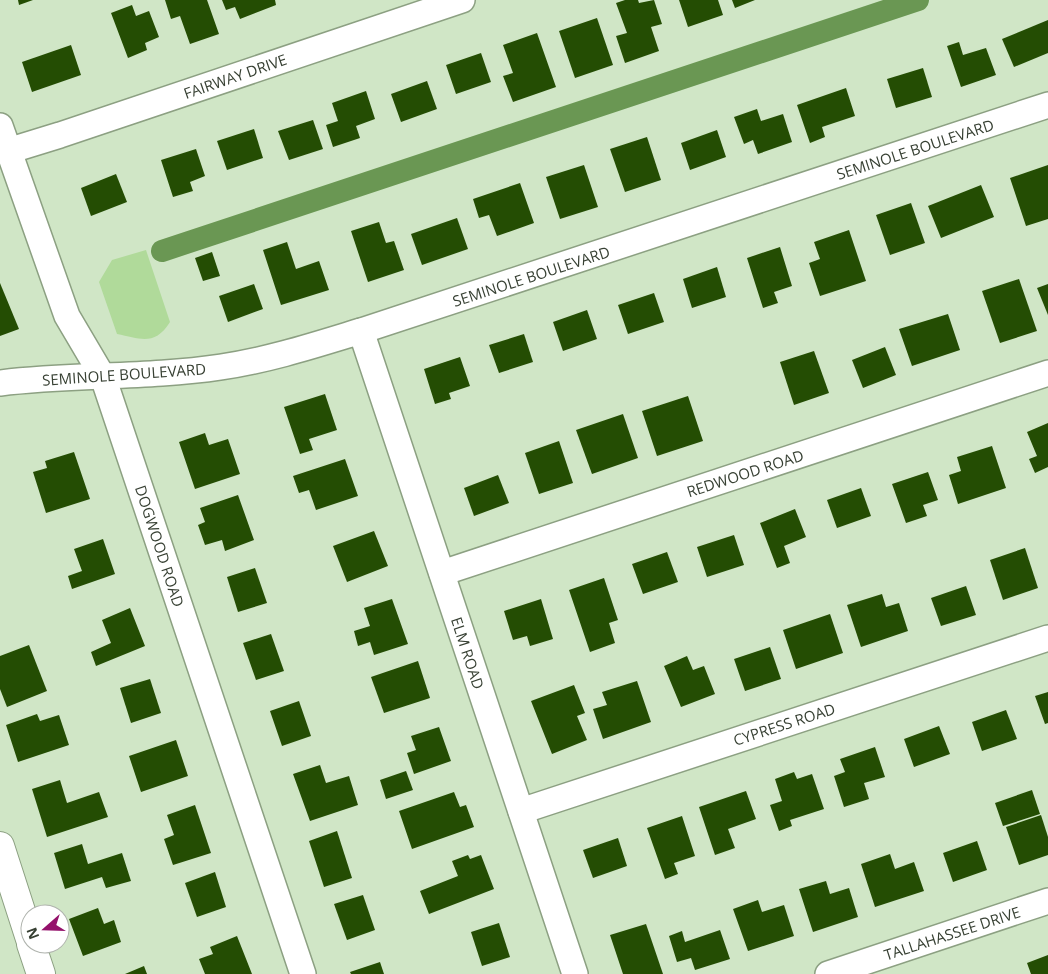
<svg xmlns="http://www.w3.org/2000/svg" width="1048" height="974" font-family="'Open Sans',sans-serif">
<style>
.green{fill:#b0da9a}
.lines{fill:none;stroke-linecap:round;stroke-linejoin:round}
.canal{stroke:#6a9753;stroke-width:22}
.building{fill:#244d03}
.street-casing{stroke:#8ca082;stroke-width:28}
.secondary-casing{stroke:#8ca082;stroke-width:30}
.street{stroke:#fff;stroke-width:25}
.secondary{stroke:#fff;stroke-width:28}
.labels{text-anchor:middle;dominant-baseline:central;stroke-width:5;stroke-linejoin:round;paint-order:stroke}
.street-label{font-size:15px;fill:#374033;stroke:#fff}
</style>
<rect width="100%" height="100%" fill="#d0e6c6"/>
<!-- green -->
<path class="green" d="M146,250l24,72c-15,24 -29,17 -53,12l-18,-52 13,-22z"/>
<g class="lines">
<!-- canal -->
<path class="canal" d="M162,251l756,-251"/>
</g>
<!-- building -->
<g class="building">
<path d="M18,0h15l-14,5z"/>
<path d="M165,0h42l12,34 -29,10 -10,-28 -9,3z"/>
<path d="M222,0h53l1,5 -36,14 -5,-12 -9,3z"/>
<path d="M625,0h13l1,3 15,-3 8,24 -11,3 8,24 -34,12 -9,-27 11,-3 -11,-30z"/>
<path d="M679,0h39l5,15 -35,12z"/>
<path d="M732,0h23l-20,8z"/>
<path d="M132,5l4,11 13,-5 10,26 -14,6 2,7 -19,8 -17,-45z"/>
<path d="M597,18l16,47 -38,13 -16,-47z"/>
<path d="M1048,20v33l-34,14 -12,-28z"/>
<path d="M537,33l19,54 -43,15 -10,-26 10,-3 -10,-28z"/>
<path d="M959,42l4,13 23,-7 10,27 -35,12 -14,-41z"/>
<path d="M71,45l10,30 -49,17 -10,-30z"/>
<path d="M481,53l10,29 -35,12 -10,-29z"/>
<path d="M923,68l9,29 -36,11 -9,-29z"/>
<path d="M427,81l10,28 -36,13 -10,-28z"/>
<path d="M846,88l9,28 -33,11 3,10 -15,6 -13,-38z"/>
<path d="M366,91l9,28 -19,7 4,12 -27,9 -7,-22 12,-4 -6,-18z"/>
<path d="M757,109l4,12 22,-7 9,28 -34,12 -5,-14 -9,4 -10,-27z"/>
<path d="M313,120l10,29 -34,11 -11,-29z"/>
<path d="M254,129l9,29 -36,12 -10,-29z"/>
<path d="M717,130l9,27 -36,13 -9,-27z"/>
<path d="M647,137l14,43 -36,12 -15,-43z"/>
<path d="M196,149l9,27 -15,6 3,9 -20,6 -12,-37z"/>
<path d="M584,165l14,42 -38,12 -14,-42z"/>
<path d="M1048,165v54l-22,7 -16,-48z"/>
<path d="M116,174l11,28 -36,14 -10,-28z"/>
<path d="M520,183l14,40 -37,13 -8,-21 -10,3 -6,-19z"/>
<path d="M981,185l13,32 -53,21 -13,-32z"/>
<path d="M911,203l14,40 -35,12 -14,-40z"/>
<path d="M457,218l11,31 -46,16 -11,-31z"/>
<path d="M379,222l7,21 8,-2 10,29 -36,12 -17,-51z"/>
<path d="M849,230l17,51 -46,15 -11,-33 11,-4 -6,-17z"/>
<path d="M287,242l9,27 23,-8 10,29 -48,15 -18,-55z"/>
<path d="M780,247l12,39 -18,6 4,11 -15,5 -16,-50z"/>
<path d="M212,252l8,24 -17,5 -8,-23z"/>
<path d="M717,267l9,30 -34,11 -9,-29z"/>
<path d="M1019,279l18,52 -37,12 -18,-52z"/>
<path d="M0,283l19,46 -19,7z"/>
<path d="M254,284l9,25 -35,13 -9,-26z"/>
<path d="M1048,284v31l-11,-27z"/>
<path d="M654,293l10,29 -36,12 -10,-29z"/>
<path d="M587,310l10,29 -34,12 -10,-29z"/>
<path d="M948,314l12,36 -48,16 -13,-37z"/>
<path d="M524,334l9,28 -34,11 -10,-28z"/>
<path d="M885,347l11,28 -33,13 -11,-28z"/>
<path d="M814,351l15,42 -35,12 -14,-43z"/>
<path d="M460,357l10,29 -21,7 2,6 -16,5 -11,-35z"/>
<path d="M325,394l12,36 -28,9 4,11 -13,4 -16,-47z"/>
<path d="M688,396l15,45 -46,15 -15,-45z"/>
<path d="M623,414l15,44 -46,16 -16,-44z"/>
<path d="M1048,423v44l-13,6 -6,-14 8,-3 -10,-24z"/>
<path d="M205,433l4,12 19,-6 12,35 -45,15 -16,-47z"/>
<path d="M559,441l14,42 -34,11 -14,-41z"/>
<path d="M992,446l14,42 -48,16 -9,-29 12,-4 -4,-14z"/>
<path d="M74,452l16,47 -44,14 -13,-41 14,-4 -2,-7z"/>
<path d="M345,459l13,37 -42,14 -7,-20 -10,3 -6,-17z"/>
<path d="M928,472l10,28 -15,5 4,11 -21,7 -14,-39z"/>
<path d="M498,475l11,28 -35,13 -10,-28z"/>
<path d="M861,488l10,28 -34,12 -10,-28z"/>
<path d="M238,495l16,45 -29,11 -3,-11 -17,5 -7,-20 7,-3 -5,-14z"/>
<path d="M795,509l11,28 -22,9 6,17 -13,5 -17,-45z"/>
<path d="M374,531l14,35 -41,16 -14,-36z"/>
<path d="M734,535l10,30 -37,12 -10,-30z"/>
<path d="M103,539l12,35 -43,15 -4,-13 14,-5 -8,-22z"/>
<path d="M1025,548l13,40 -35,12 -13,-40z"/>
<path d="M667,552l11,30 -35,12 -11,-30z"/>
<path d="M255,568l12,35 -29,9 -11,-35z"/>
<path d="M604,578l14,42 -9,3 6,20 -25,9 -21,-62z"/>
<path d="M966,586l10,29 -35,11 -10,-28z"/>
<path d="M882,594l4,13 13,-4 9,28 -47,16 -14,-42z"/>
<path d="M392,599l16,45 -34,11 -4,-13 -12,4 -4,-15 16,-5 -6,-18z"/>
<path d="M541,599l12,40 -23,7 -3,-10 -14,4 -9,-29z"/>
<path d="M130,608l15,38 -49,20 -5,-14 20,-9 -9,-23z"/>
<path d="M830,614l13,39 -47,16 -13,-39z"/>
<path d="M271,634l13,37 -28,9 -13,-37z"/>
<path d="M29,645l18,46 -40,16 -7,-18v-33z"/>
<path d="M770,647l11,32 -36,12 -11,-32z"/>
<path d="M687,656l6,14 11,-4 11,28 -34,13 -17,-41z"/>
<path d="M418,661l12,37 -46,15 -13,-36z"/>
<path d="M150,679l11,34 -30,10 -11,-35z"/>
<path d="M637,681l14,41 -48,17 -10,-30 14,-4 -5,-13z"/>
<path d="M574,685l11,28 -8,3 10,24 -35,14 -21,-53z"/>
<path d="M1048,692v31l-3,1 -10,-28z"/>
<path d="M299,701l12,35 -29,10 -12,-35z"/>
<path d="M1006,710l11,29 -35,12 -10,-29z"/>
<path d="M37,714l3,7 19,-6 10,30 -51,17 -12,-37z"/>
<path d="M939,726l11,28 -36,13 -10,-28z"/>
<path d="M439,727l12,34 -37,13 -7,-21 9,-3 -5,-14z"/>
<path d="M176,740l12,36 -47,16 -12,-36z"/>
<path d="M875,747l10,30 -21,6 5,16 -25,8 -10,-31 11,-4 -5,-13z"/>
<path d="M320,765l6,18 23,-7 9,29 -48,16 -17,-47z"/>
<path d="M406,771l7,19 -27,9 -6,-19z"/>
<path d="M794,772l3,7 15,-5 12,35 -34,11 2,6 -13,5 -9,-26 12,-4 -7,-22z"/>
<path d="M60,780l7,23 32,-11 9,25 -61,20 -15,-48z"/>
<path d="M1032,790l8,24 -37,12 -8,-23z"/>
<path d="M746,791l10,28 -28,10 7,19 -20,7 -16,-48z"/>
<path d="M454,792l6,15 6,-2 8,22 -62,22 -13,-38z"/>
<path d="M195,805l16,48 -38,12 -9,-26 10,-4 -7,-20z"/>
<path d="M1041,815l7,22v18l-29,10 -13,-38z"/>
<path d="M682,816l13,40 -21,7 4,11 -13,5 -18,-51z"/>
<path d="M337,831l15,47 -28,9 -15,-46z"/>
<path d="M618,838l9,28 -34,12 -10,-28z"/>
<path d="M977,841l10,29 -34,12 -10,-29z"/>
<path d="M82,844l6,20 34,-11 9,28 -25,7 -4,-11 -37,12 -11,-36z"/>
<path d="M890,854l5,15 19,-7 10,29 -49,16 -14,-43z"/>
<path d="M468,855l2,4 11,-4 13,34 -65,25 -9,-23 38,-15 -6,-15z"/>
<path d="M215,872l11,35 -29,10 -12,-34z"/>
<path d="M826,881l4,13 19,-6 9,29 -45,15 -14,-43z"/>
<path d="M363,895l12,35 -28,10 -13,-36z"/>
<path d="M758,900l4,12 22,-7 10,31 -46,15 -15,-42z"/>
<path d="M98,908l6,16 10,-4 7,22 -38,14 -14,-37z"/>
<path d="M499,923l11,34 -28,9 -11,-34z"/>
<path d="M646,924l17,50h-40l-13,-39z"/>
<path d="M720,930l10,29 -35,11 -4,-12 -14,4 -8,-26 13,-5 3,11z"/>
<path d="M237,936l15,38h-47l-6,-15 14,-5 -3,-7z"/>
<path d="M1048,955v19h-17l-4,-11z"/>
<path d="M380,962l4,12h-33l-1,-2z"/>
<path d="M144,966l3,8h-22z"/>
</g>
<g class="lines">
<!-- street casing -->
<g class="street-casing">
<g id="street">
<path d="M0,126l67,190 36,61 200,597"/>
<path d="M8,151l52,-16 402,-135"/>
<path d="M361,331l214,643"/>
<path d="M0,383c73,-9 148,-5 221,-16 48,-7 94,-22 140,-36l687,-226"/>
<path d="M442,573l606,-200"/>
<path d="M521,811l527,-173"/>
<path d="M828,974l220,-73"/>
</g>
</g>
<!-- secondary casing -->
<g class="secondary-casing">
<g id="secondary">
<path d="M0,846l30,93"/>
<path d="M31,944l10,30"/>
</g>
</g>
<!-- street -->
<use href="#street" class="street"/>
<!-- secondary -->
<use href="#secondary" class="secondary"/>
</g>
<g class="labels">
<!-- street labels -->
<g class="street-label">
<text transform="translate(235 76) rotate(-19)">FAIRWAY DRIVE</text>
<text transform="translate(915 149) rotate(-18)">SEMINOLE BOULEVARD</text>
<text transform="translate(531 276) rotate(-18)">SEMINOLE BOULEVARD</text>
<text transform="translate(124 374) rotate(-4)">SEMINOLE BOULEVARD</text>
<text transform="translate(745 473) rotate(-18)">REDWOOD ROAD</text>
<text transform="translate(160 546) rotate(72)">DOGWOOD ROAD</text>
<text transform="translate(468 653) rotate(72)">ELM ROAD</text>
<text transform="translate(784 724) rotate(-18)">CYPRESS ROAD</text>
<text transform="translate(952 933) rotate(-18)">TALLAHASSEE DRIVE</text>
</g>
</g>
<!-- north arrow -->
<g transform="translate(45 929) rotate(250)"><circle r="24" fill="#ffffff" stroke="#afb3ad"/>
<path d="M0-4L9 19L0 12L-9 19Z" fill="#94116b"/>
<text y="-8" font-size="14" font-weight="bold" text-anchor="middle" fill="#374033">N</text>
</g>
</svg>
